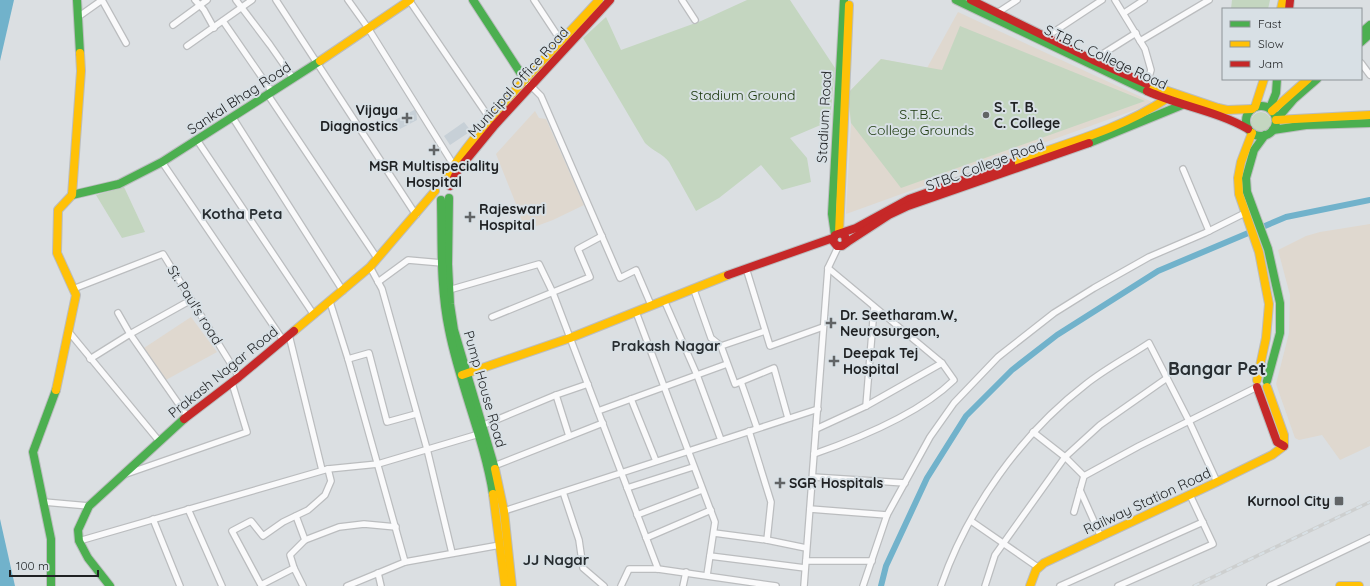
<svg xmlns="http://www.w3.org/2000/svg" width="1370" height="586" font-family="Quicksand,sans-serif">
<style>
.built{fill:#c7d0d7}
.education{fill:#dfd8cf}
.green{fill:#c4d6c0}
.water{fill:#71b2cb}
.lines{fill:none;stroke-linecap:round;stroke-linejoin:round}
.canal{stroke:#71b2cb;stroke-width:6}
.street-casing{stroke:#bbbdbf;stroke-width:8}
.fast-casing{stroke:#bbbdbf;stroke-width:10}
.slow-casing{stroke:#bbbdbf;stroke-width:10}
.jam-casing{stroke:#bbbdbf;stroke-width:10}
.street{stroke:#fafafb;stroke-width:5.5}
.fast{stroke:#4caf50;stroke-width:8}
.slow{stroke:#ffc107;stroke-width:8}
.jam{stroke:#c62828;stroke-width:8}
.rail-casing{stroke:#cdcfcf;stroke-width:3.5}
.rail{stroke:#d8e0e5;stroke-width:2;stroke-dasharray:6;stroke-linecap:butt}
.poi-dot{fill:#616466;stroke:#d8e0e5;stroke-width:1.5}
.labels{text-anchor:middle;dominant-baseline:central;stroke-width:4;stroke-linejoin:round;paint-order:stroke}
.street-label{font-size:14px;fill:#1f2123;stroke:#d8e0e5}
.park-label{font-size:14px;fill:#19360a;stroke:#d8e0e5}
.poi-label{font-size:14px;font-weight:bold;fill:#1f2123;stroke:#d8e0e5;text-anchor:start}
.neighbourhood-label{font-size:15px;font-weight:bold;fill:#282e32;stroke:#d8e0e5}
.district-label{font-size:18px;font-weight:bold;fill:#282e32;stroke:#d8e0e5}
</style>
<rect width="100%" height="100%" fill="#dbdfe2"/>
<!-- built -->
<g class="built">
<path d="M416,109l1,11 -17,9 -5,-9z"/>
<path d="M464,122l7,9 -21,14 -6,-9z"/>
</g>
<!-- education -->
<g class="education">
<path d="M958,12l194,90 -6,4 -300,108 5,-91 -3,-30 33,-34 46,9z"/>
<path d="M535,111l4,7 7,1 38,86 -31,15 -30,11 -3,-17 -24,-60z"/>
<path d="M1370,224v222l-30,14 -18,-25 -23,5 -4,-2 -19,-54 13,-51 1,-38 -12,-45 28,-14 14,-4z"/>
<path d="M191,317l26,35 -53,29 -20,-33z"/>
</g>
<!-- green -->
<g class="green">
<path d="M747,0h43l45,68 -5,53 -40,17 17,20 4,24 -29,8 -21,-25 -42,33 -23,13 -27,-49c-6,-8 -16,-11 -24,-19l-62,-105 23,-21 15,33 80,-29z"/>
<path d="M1232,0h38l-2,9h-37z"/>
<path d="M960,26l185,75 -244,87 -50,-65 -3,-30 33,-34 61,11z"/>
<circle cx="1261" cy="122" r="10"/>
<path d="M124,187l21,45 -23,6 -26,-43z"/>
</g>
<!-- water -->
<g class="water">
<path d="M0,0h14l-14,61z"/>
<path d="M0,519l15,67h-15z"/>
</g>
<g class="lines">
<!-- canal -->
<path class="canal" d="M881,586l5,-20 41,-88 39,-62 46,-46 45,-35 101,-64 128,-54 84,-17"/>
<!-- street casing -->
<g class="street-casing">
<g id="street">
<path d="M102,0l24,43"/>
<path d="M195,0l9,10 10,18"/>
<path d="M236,0l34,45 23,33"/>
<path d="M276,0l140,215"/>
<path d="M348,0l20,28 85,136"/>
<path d="M409,0l81,119"/>
<path d="M534,0l27,41"/>
<path d="M682,0l13,20"/>
<path d="M1115,0l30,49 6,21 -4,14"/>
<path d="M997,13l20,-13"/>
<path d="M1124,13l20,-13"/>
<path d="M78,17l24,-17"/>
<path d="M223,21l49,71"/>
<path d="M173,25l34,-25"/>
<path d="M1046,37l56,-37"/>
<path d="M1140,41l69,-41"/>
<path d="M187,46l65,-46"/>
<path d="M1093,60l43,-27"/>
<path d="M1361,63l9,12"/>
<path d="M525,80l16,16 79,182 16,-8 15,35"/>
<path d="M268,95l109,163"/>
<path d="M233,118l110,173"/>
<path d="M197,140l117,175"/>
<path d="M162,162l121,178"/>
<path d="M1183,169l26,62"/>
<path d="M370,267l12,22 45,160 25,104"/>
<path d="M746,268l24,78 53,-19"/>
<path d="M378,282l30,-22 34,3"/>
<path d="M73,289l90,-35 76,123"/>
<path d="M449,290l90,-26 14,29 105,276"/>
<path d="M694,290l17,48 10,8 44,-15"/>
<path d="M664,300l33,75 24,65"/>
<path d="M330,302l18,57 57,203"/>
<path d="M636,312l79,210 -8,53"/>
<path d="M118,313l12,21 57,82"/>
<path d="M492,317l98,-40 -12,-28 24,-13"/>
<path d="M69,332l90,109"/>
<path d="M289,335l33,135"/>
<path d="M721,346l14,38 39,-16 14,50"/>
<path d="M90,359l40,-25 61,-34"/>
<path d="M348,359l21,-6 18,69 29,-8"/>
<path d="M741,382l16,46"/>
<path d="M556,395l13,41"/>
<path d="M631,399l25,62"/>
<path d="M866,406l8,-98"/>
<path d="M598,411l129,-47"/>
<path d="M484,425l72,-30 32,-11"/>
<path d="M816,429l50,-23 76,-43"/>
<path d="M1033,432l32,25 19,19"/>
<path d="M814,454c46,-16 105,-40 140,-74l-12,-17 -114,-95"/>
<path d="M494,466l109,-43"/>
<path d="M126,474l121,-42 -15,-49"/>
<path d="M813,477l92,6"/>
<path d="M627,488l66,-21"/>
<path d="M1080,490l21,47"/>
<path d="M563,492l16,48 4,28 21,18"/>
<path d="M44,502l45,4"/>
<path d="M188,509l34,77"/>
<path d="M810,509l77,6"/>
<path d="M504,511l314,-102"/>
<path d="M1074,512l10,-36 55,-30 118,-59"/>
<path d="M637,515l65,-25"/>
<path d="M153,519l27,67"/>
<path d="M971,521l68,47"/>
<path d="M714,533l53,7 4,-38 -22,-71"/>
<path d="M646,538l65,-28"/>
<path d="M305,540l34,-13 25,-3 32,3"/>
<path d="M767,540l39,8"/>
<path d="M79,541l249,-72 50,-5 101,-30"/>
<path d="M710,556l95,12"/>
<path d="M806,561h66"/>
<path d="M294,568l-4,-13 15,-15 -9,-24"/>
<path d="M378,573l3,13"/>
<path d="M303,586l-9,-18 -33,17 -29,-54 19,-10 12,15 20,-14 25,-12 17,-15 6,-14 -3,-12"/>
<path d="M347,586l58,-24 95,-17"/>
<path d="M621,586l8,-17h29l118,17"/>
<path d="M683,586l3,-14"/>
<path d="M804,586l24,-318 10,-21"/>
<path d="M863,586l24,-71 43,-78 24,-34 44,-46 56,-44 40,-25 55,-31 56,-24 40,-20"/>
<path d="M941,586c26,-76 80,-152 144,-201 20,-16 43,-28 64,-42l40,78 28,61"/>
<path d="M985,586l10,-31 70,-98 35,-32 67,-47"/>
<path d="M1060,586l143,-64"/>
<path d="M1118,586l95,-42 -23,-49"/>
<path d="M1270,586l100,-48"/>
</g>
</g>
<!-- fast casing -->
<g class="fast-casing">
<g id="fast">
<path d="M77,0l3,53"/>
<path d="M473,0l52,80"/>
<path d="M956,0l191,91"/>
<path d="M1361,33l9,-8"/>
<path d="M1361,42l9,-8"/>
<circle cx="1261" cy="121" r="15"/>
<path d="M1270,108l6,-15 1,-14"/>
<path d="M1276,120l18,-21 23,-20"/>
<path d="M1273,130l33,-5 64,-2"/>
<path d="M1265,135l-11,15 -8,28 1,14 21,57 12,54v30l-13,48"/>
<path d="M1089,143l93,-38"/>
<path d="M72,195l47,-11 43,-22 158,-101"/>
<path d="M449,198l-1,66 2,40 4,26 41,139"/>
<path d="M441,200c1,44 -1,87 8,130 11,56 35,108 44,164"/>
<path d="M835,235l-3,-21 12,-214"/>
<path d="M51,586v-47l-18,-87 23,-62"/>
<path d="M110,586l-22,-28 -9,-17 -1,-11 11,-24 95,-87"/>
</g>
</g>
<!-- slow casing -->
<g class="slow-casing">
<g id="slow">
<path d="M1281,9l2,-9"/>
<path d="M320,61l90,-61"/>
<path d="M1147,84l71,24 9,2 25,-1"/>
<path d="M1255,107l9,-28"/>
<path d="M1272,111l36,-32"/>
<path d="M1276,120l94,-5"/>
<path d="M1252,133l-11,29 -3,16 1,16 20,58 10,52 -3,34 -9,42"/>
<path d="M1011,163c52,-19 109,-33 155,-64"/>
<path d="M442,183c44,-68 103,-123 157,-183"/>
<path d="M839,233l10,-228"/>
<path d="M294,331l76,-64 65,-76"/>
<path d="M462,375l108,-37 158,-63"/>
<path d="M56,390l20,-95 -19,-42 1,-43 14,-15 9,-124 -1,-18"/>
<path d="M495,469l9,42 8,75"/>
<path d="M493,494l12,92"/>
<path d="M1030,586l6,-16 8,-7 173,-81 55,-27 12,-9v-11l-17,-48"/>
<path d="M1340,586h19"/>
</g>
</g>
<!-- jam casing -->
<g class="jam-casing">
<g id="jam">
<path d="M971,0l122,60 54,24"/>
<path d="M1289,9l1,-9"/>
<path d="M1147,91c33,15 70,20 101,38"/>
<path d="M450,186l8,-16 37,-45 115,-125"/>
<path d="M842,234l3,2 1,7 -4,3h-5l-4,-5 2,-6 21,-7 53,-29 102,-36"/>
<path d="M846,243l43,-28 19,-9 181,-63"/>
<path d="M728,275l105,-37"/>
<path d="M1257,387l20,55 7,4"/>
<path d="M184,419l55,-42 55,-46"/>
</g>
</g>
<!-- street -->
<use href="#street" class="street"/>
<!-- fast -->
<use href="#fast" class="fast"/>
<!-- slow -->
<use href="#slow" class="slow"/>
<!-- jam -->
<use href="#jam" class="jam"/>
<!-- rail casing -->
<g class="rail-casing">
<path id="rail" d="M1194,586l176,-84"/>
</g>
<!-- rail -->
<use href="#rail" class="rail"/>
</g>
<!-- markers -->
<g class="poi-dot">
<circle cx="986" cy="115" r="4"/>
<path d="M405 112h4v4h4v4h-4v4h-4v-4h-4v-4h4z"/>
<path d="M432 144h4v4h4v4h-4v4h-4v-4h-4v-4h4z"/>
<path d="M468 211h4v4h4v4h-4v4h-4v-4h-4v-4h4z"/>
<path d="M829 317h4v4h4v4h-4v4h-4v-4h-4v-4h4z"/>
<path d="M832 355h4v4h4v4h-4v4h-4v-4h-4v-4h4z"/>
<path d="M778 477h4v4h4v4h-4v4h-4v-4h-4v-4h4z"/>
<rect x="1334" y="496" width="10" height="10" rx="2"/>
</g>
<g class="labels">
<!-- street labels -->
<g class="street-label">
<text transform="translate(1106 57) rotate(25)">S.T.B.C. College Road</text>
<text transform="translate(518 82) rotate(-48)">Municipal Office Road</text>
<text transform="translate(239 98) rotate(-33)">Sankal Bhag Road</text>
<text transform="translate(824 117) rotate(-87)">Stadium Road</text>
<text transform="translate(985 165) rotate(-20)">STBC College Road</text>
<text transform="translate(195 305) rotate(58)">St. Paul's road</text>
<text transform="translate(223 372) rotate(-39)">Prakash Nagar Road</text>
<text transform="translate(485 389) rotate(74)">Pump House Road</text>
<text transform="translate(1147 501) rotate(-25)">Railway Station Road</text>
</g>
<!-- park labels -->
<g class="park-label">
<text x="743" y="95">Stadium Ground</text>
<text x="921" y="114">S.T.B.C.<tspan x="921" dy="16">College Grounds</tspan></text>
</g>
<!-- poi labels -->
<g class="poi-label">
<text x="994" y="107">S. T. B.<tspan x="994" dy="16">C. College</tspan></text>
<text x="398" y="110" text-anchor="end">Vijaya<tspan x="398" dy="16">Diagnostics</tspan></text>
<text x="434" y="166" text-anchor="middle">MSR Multispeciality<tspan x="434" dy="16">Hospital</tspan></text>
<text x="479" y="209">Rajeswari<tspan x="479" dy="16">Hospital</tspan></text>
<text x="840" y="315">Dr. Seetharam.W,<tspan x="840" dy="16">Neurosurgeon,</tspan></text>
<text x="843" y="353">Deepak Tej<tspan x="843" dy="16">Hospital</tspan></text>
<text x="789" y="483">SGR Hospitals</text>
<text x="1330" y="501" text-anchor="end">Kurnool City</text>
</g>
<!-- neighbourhood labels -->
<g class="neighbourhood-label">
<text x="242" y="213">Kotha Peta</text>
<text x="666" y="345">Prakash Nagar</text>
<text x="556" y="559">JJ Nagar</text>
</g>
<!-- district labels -->
<g class="district-label">
<text x="1217" y="368">Bangar Pet</text>
</g>
</g>
<!-- legend -->
<rect x="1222" y="8" width="140" height="72" fill="#d8e0e5" stroke="#8e9497"/>
<rect x="1230" y="21" width="20" height="6" fill="#4caf50" stroke="#8e9497"/>
<text x="1258" y="28" font-size="12" fill="#1f2123">Fast</text>
<rect x="1230" y="41" width="20" height="6" fill="#ffc107" stroke="#8e9497"/>
<text x="1258" y="48" font-size="12" fill="#1f2123">Slow</text>
<rect x="1230" y="61" width="20" height="6" fill="#c62828" stroke="#8e9497"/>
<text x="1258" y="68" font-size="12" fill="#1f2123">Jam</text>
<!-- scale -->
<path d="M10 570v6h88v-6" fill="none" stroke="#1f2123" stroke-width="2"/>
<text x="16" y="570" font-size="12" fill="#1f2123" stroke="#d8e0e5" stroke-width="3" paint-order="stroke">100 m</text>
</svg>
